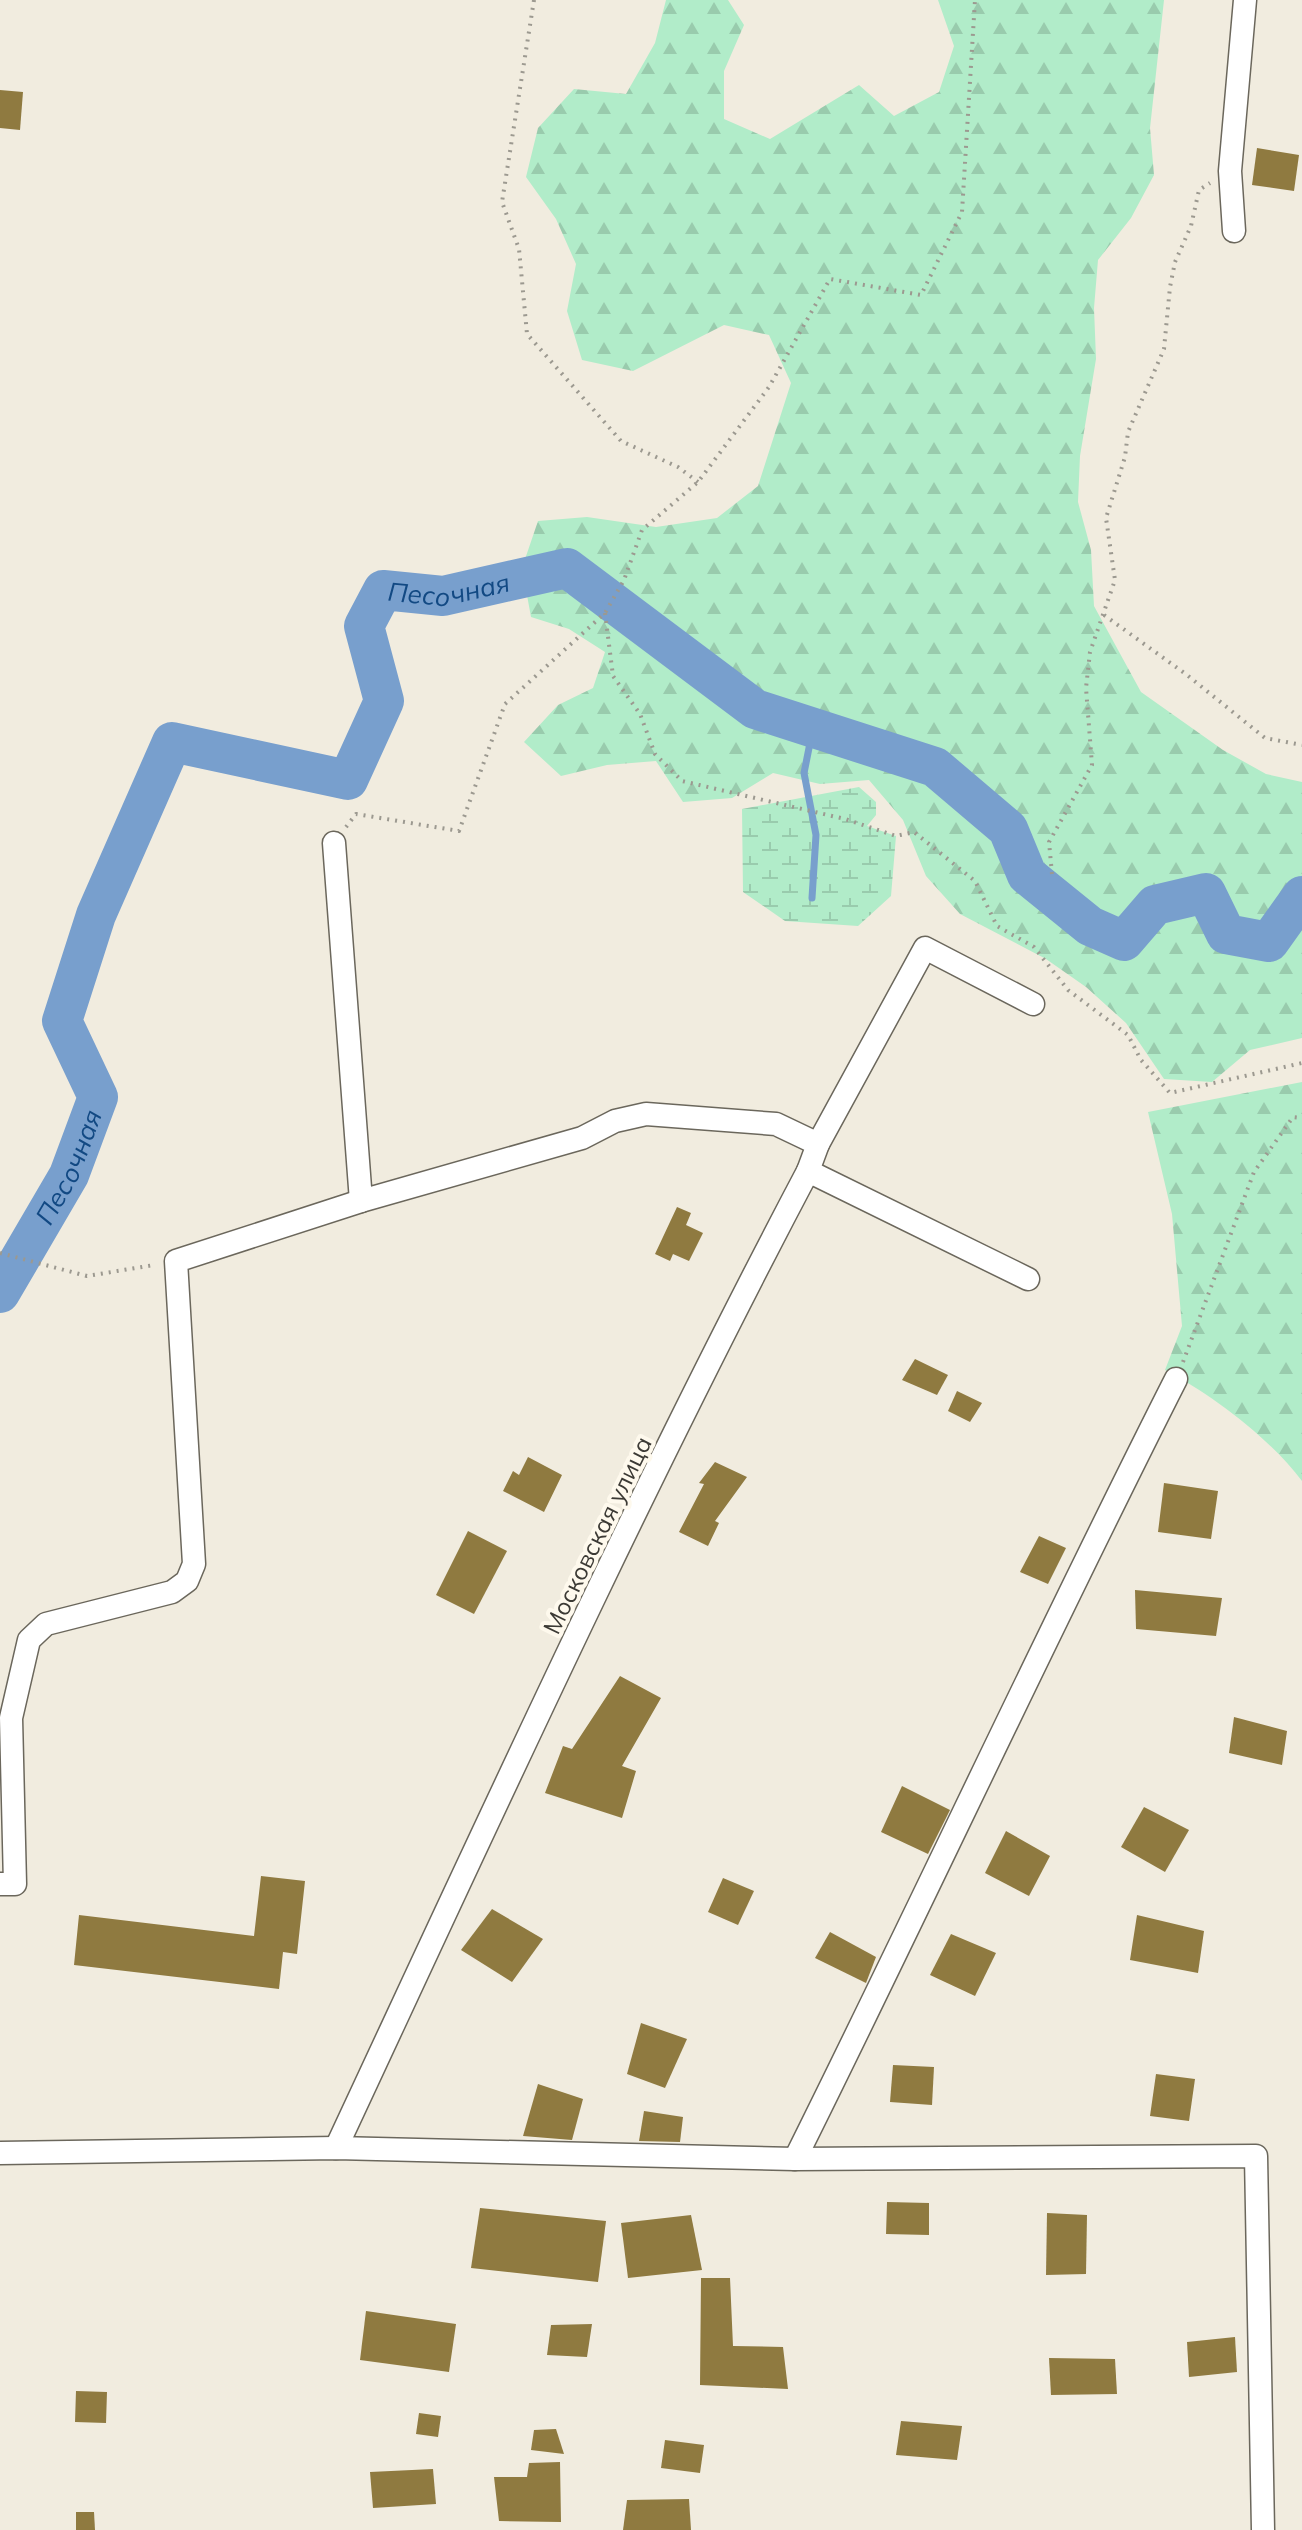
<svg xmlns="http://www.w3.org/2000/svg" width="1302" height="2530" font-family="Mulish,sans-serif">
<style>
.forest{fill:url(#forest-firs)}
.wetland{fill:url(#wetland-marsh)}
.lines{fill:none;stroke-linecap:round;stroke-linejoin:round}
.stream{stroke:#789fcd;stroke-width:7}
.river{stroke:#789fcd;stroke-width:40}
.building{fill:#8f7a40}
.minor-casing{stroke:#6b675c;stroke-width:25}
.path{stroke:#9c9990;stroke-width:4;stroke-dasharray:2 6;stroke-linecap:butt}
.minor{stroke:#fff;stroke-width:22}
.labels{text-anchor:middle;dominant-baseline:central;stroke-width:8;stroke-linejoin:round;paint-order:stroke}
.street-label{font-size:24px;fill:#3c3a35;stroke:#fef9ed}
.water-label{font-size:26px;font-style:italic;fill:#124983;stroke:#fef9ed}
</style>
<defs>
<pattern id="forest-firs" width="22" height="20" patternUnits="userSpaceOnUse" patternTransform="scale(2)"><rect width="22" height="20" fill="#b1ecc9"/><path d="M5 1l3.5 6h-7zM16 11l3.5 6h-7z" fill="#99cbad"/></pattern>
<pattern id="wetland-marsh" width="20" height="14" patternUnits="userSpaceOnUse" patternTransform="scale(2)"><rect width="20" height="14" fill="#b1ecc9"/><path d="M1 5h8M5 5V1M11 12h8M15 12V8" fill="none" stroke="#99cbad"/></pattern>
</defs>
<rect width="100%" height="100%" fill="#f1ecdf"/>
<!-- forest -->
<g class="forest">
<path d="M666,0h62l16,25 -20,46v48l46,20 89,-54 35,31 45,-24 15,-46 -16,-46h226l-14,128 4,47 -23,43 -33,42 -4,48 2,51 -16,97 -2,46 13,48 3,56 47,86 82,58 43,24 36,8v256l-52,12 -38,32 -48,-3 -38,-56 -40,-36 -40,-28 -86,-45 -34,-38 -23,-56 -34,-40 -49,4 -47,-11 -41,25 -49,4 -27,-41 -49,4 -46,11 -37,-34 34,-37 35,-17 12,-36 -36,-23 -38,-12 -9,-49 16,-47 49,-4 69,10 61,-9 41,-32 33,-103 -22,-48 -45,-10 -91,46 -51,-11 -15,-49 9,-47 -20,-45 -30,-42 12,-49 36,-39 52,5 29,-51z"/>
<path d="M1302,1082v399c-31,-42 -91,-87 -137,-111l17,-44 -10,-112 -24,-102z"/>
</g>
<!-- wetland -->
<path class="wetland" d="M859,787l17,15v13l-9,11 29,10 -5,60 -33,30 -73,-5 -42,-29 -1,-83z"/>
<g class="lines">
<!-- stream -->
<path class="stream" d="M812,898l4,-63 -12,-62 9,-45"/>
<!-- river -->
<path class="river" id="s1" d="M0,1293l69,-118 29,-78 -36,-76 34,-106 76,-173 176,38 36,-79 -20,-75 19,-36 60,6 124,-28 188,141 180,58 73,62 19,46 63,51 34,15 31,-36 51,-12 20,41 43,8 33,-46"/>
</g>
<!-- building -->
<g class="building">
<path d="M0,90l23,2 -3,38 -20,-2z"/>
<path d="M1257,148l42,7 -5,36 -42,-6z"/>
<path d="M677,1207l14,6 -5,12 17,8 -14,28 -16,-7 -3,7 -15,-7z"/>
<path d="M915,1359l33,16 -11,20 -35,-15z"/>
<path d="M957,1391l25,12 -12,19 -22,-11z"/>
<path d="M528,1457l34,18 -18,37 -41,-21 10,-20 6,4z"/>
<path d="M715,1462l32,15 -32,44 4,2 -11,23 -29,-14 25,-48 -5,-1z"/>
<path d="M1164,1483l54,8 -7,48 -53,-7z"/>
<path d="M468,1531l39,20 -33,63 -38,-19z"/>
<path d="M1039,1536l27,12 -18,36 -28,-12z"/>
<path d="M1135,1590l87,8 -6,38 -80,-7z"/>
<path d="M620,1676l41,22 -39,68 14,5 -14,47 -77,-25 18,-47 9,3z"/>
<path d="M1234,1717l53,14 -5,34 -53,-12z"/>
<path d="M902,1786l48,24 -22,44 -47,-22z"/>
<path d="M1144,1807l45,23 -24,42 -44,-25z"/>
<path d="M1006,1831l44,25 -21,40 -44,-23z"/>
<path d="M261,1876l44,5 -8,73 -14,-2 -4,37 -205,-24 5,-50 175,21z"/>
<path d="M723,1878l31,13 -16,34 -30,-13z"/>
<path d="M492,1909l51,30 -31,43 -51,-32z"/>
<path d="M1137,1915l67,16 -6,42 -68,-13z"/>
<path d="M830,1932l46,25 -10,26 -51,-25z"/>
<path d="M951,1934l45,19 -21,43 -45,-21z"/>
<path d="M641,2023l46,16 -22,49 -38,-14z"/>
<path d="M893,2065l41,2 -2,38 -42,-3z"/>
<path d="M1156,2074l39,5 -6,42 -39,-5z"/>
<path d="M538,2084l45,15 -11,41 -49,-4z"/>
<path d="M644,2111l39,6 -3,25 -41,-1z"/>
<path d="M887,2202l42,1v32l-43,-1z"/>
<path d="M480,2208l126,13 -8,61 -127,-14z"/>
<path d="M1047,2213l40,2 -1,59 -40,1z"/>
<path d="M691,2215l11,55 -74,8 -7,-55z"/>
<path d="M701,2278h29l3,68 50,1 5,42 -88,-4z"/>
<path d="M366,2311l90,13 -7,48 -89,-12z"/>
<path d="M592,2324l-5,33 -40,-2 4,-30z"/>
<path d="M1235,2337l2,35 -48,5 -2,-35z"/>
<path d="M1049,2358l66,1 2,35 -66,1z"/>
<path d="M76,2391l31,1 -1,31 -31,-1z"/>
<path d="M419,2413l22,3 -3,21 -22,-3z"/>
<path d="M901,2421l61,5 -5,34 -61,-5z"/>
<path d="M556,2429l8,25 -33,-4 3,-20z"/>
<path d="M665,2440l39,5 -4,28 -39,-5z"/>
<path d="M560,2462l1,60 -62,-1 -5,-44h33l2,-14z"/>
<path d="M433,2469l3,35 -63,4 -3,-36z"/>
<path d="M689,2499l2,31h-68l4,-30z"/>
<path d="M76,2512h18l1,18h-19z"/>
</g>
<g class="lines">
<!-- minor casing -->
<g class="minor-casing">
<g id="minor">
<path d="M1234,231l-4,-60 15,-171"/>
<path d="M334,843l27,358 221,-63 33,-17 31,-7 130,10 42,20 -10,27"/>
<path d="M818,1144l107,-196 108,56"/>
<path d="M0,1884h15l-4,-166 18,-78 17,-16 126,-32 15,-11 7,-17 -18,-303 185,-60"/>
<path d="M336,2148c153,-328 303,-657 472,-977l220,108"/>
<path d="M0,2153l336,-5 459,11 461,-3 7,374"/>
<path d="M795,2159c129,-259 250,-522 381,-780"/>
</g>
</g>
<!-- path -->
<g class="path">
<path d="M534,0l-32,202 17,47 8,85 94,107 57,26 20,15"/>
<path d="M605,613l8,63 27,38 15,40 27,27 163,38 51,17 18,-4 61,49 22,45 37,21 34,43 60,45 13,25 29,33 132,-30"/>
<path d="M1104,615l83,60 78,63 37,7"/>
<path d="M346,827l10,-13 103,17 46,-127 100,-91 19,-33 18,-50 56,-48 71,-95 61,-108 91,16 41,-83 13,-212"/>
<path d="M1052,874l-3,-32 43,-77 -6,-77 4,-36 25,-72 -9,-62 19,-61 3,-25 36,-83 6,-62 5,-25 16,-36 8,-36 11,-7"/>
<path d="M0,1253l87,23 67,-11"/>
<path d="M1183,1362l71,-190 39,-55 9,1"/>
</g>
<!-- minor -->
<use href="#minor" class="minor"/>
</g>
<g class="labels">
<!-- street labels -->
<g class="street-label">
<text transform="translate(597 1535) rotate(-64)">Московская улица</text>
</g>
<!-- water labels -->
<g class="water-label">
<text stroke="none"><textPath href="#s1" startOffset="1056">Песочная</textPath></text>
<text stroke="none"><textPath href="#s1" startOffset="144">Песочная</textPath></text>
</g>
</g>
</svg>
